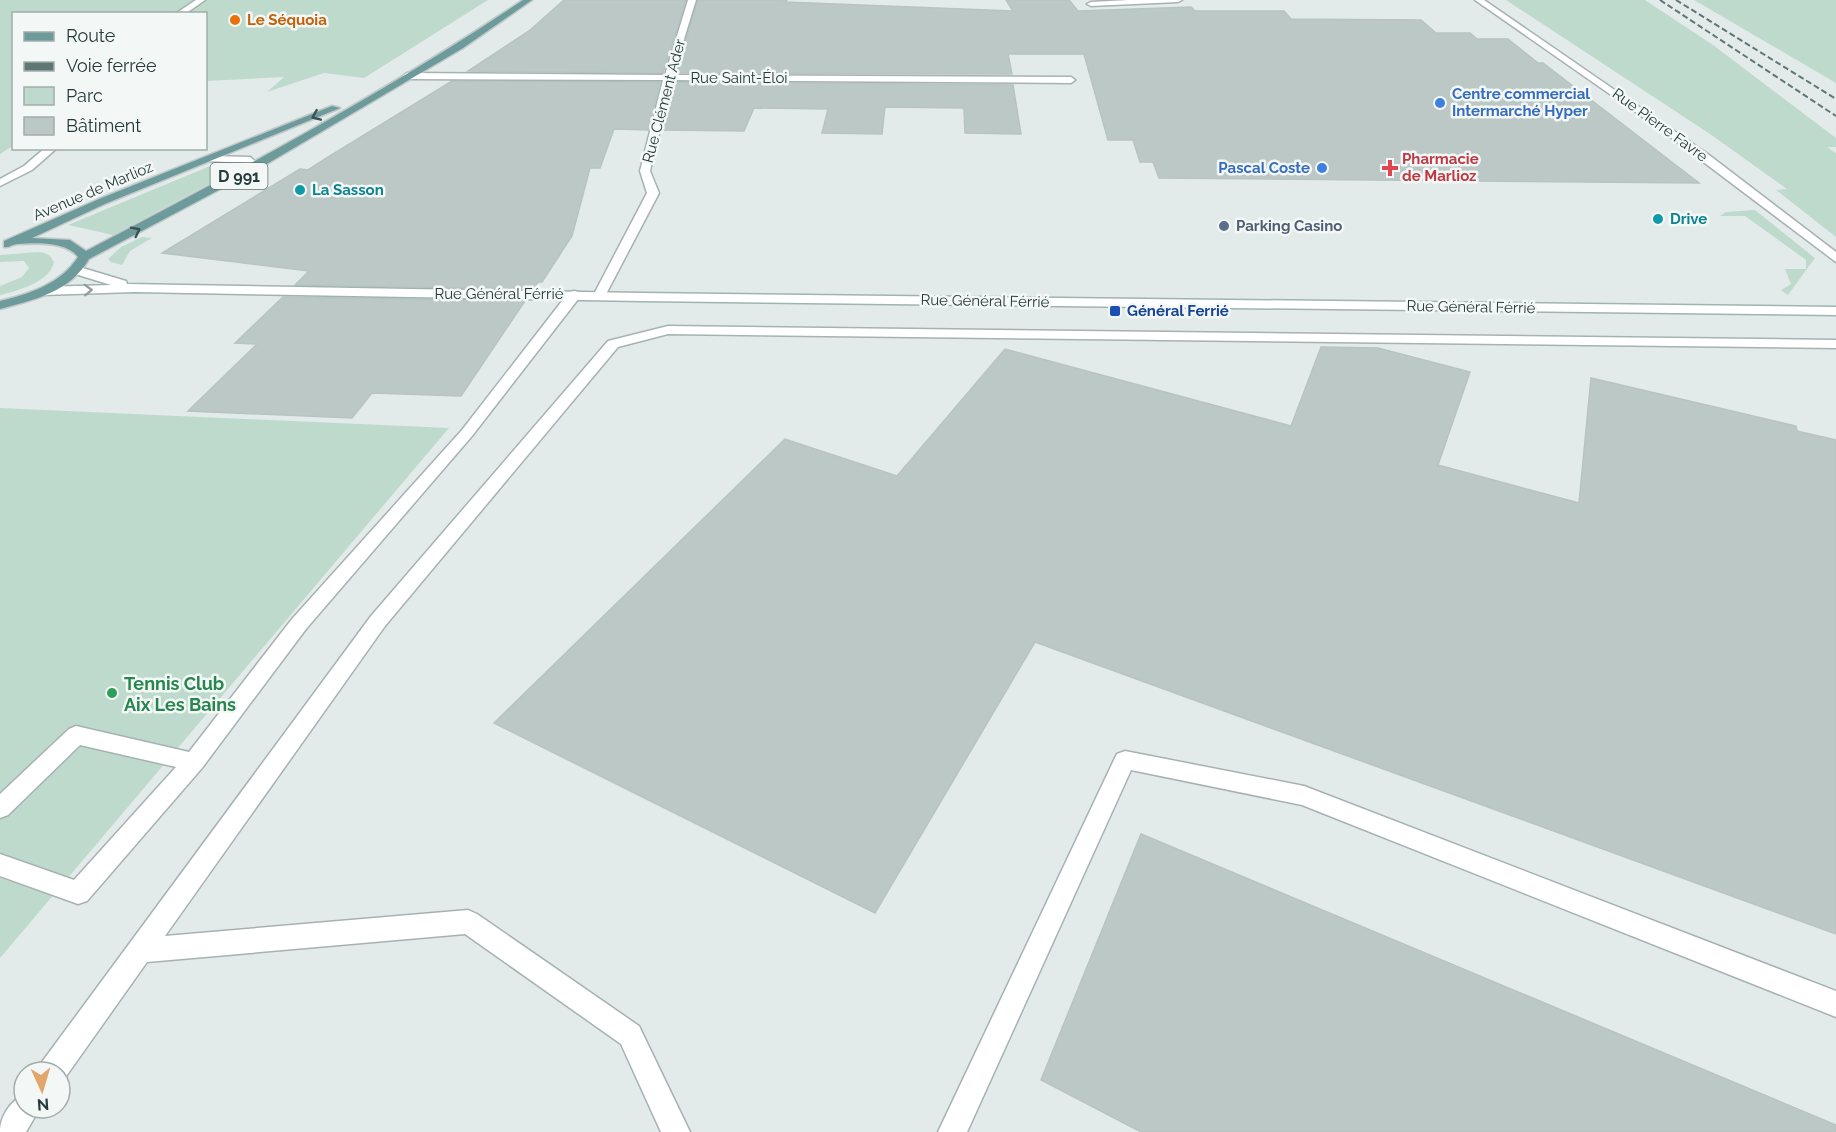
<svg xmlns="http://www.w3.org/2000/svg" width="1836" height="1132" font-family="Raleway,sans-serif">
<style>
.green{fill:#bedacd}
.building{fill:#bcc8c6;stroke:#b6c4c2;stroke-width:1.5}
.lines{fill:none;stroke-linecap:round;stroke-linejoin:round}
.lane-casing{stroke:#a6b2b2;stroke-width:3}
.street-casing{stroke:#a6b2b2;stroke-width:3}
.secondary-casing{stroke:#a0b3b1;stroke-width:3}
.primary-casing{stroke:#c2c8c8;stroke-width:3}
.lane{fill:#fff;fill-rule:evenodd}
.street{fill:#fff;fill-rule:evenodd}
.secondary{fill:#fff;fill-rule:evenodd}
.primary{fill:#6d9b9b;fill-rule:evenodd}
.rail{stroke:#5f7675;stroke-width:2;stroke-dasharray:6 3;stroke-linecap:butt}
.oneway{stroke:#375252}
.oneway2{stroke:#929c9c}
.food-dot{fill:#e8710a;stroke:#f3f8f7;stroke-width:2}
.shop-dot{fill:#3f7fe0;stroke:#f3f8f7;stroke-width:2}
.health-dot{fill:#e0444e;stroke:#f3f8f7;stroke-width:2}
.culture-dot{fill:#0f9aa8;stroke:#f3f8f7;stroke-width:2}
.service-dot{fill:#5c6f8a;stroke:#f3f8f7;stroke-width:2}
.transit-dot{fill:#1a4fb4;stroke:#f3f8f7;stroke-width:2}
.leisure-dot{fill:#2e9e5b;stroke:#f3f8f7;stroke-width:2}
.labels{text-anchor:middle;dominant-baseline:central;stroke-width:5;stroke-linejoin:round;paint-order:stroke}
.far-food-label{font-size:15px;font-weight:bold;fill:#c56008;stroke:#f3f8f7;text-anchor:start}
.far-street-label{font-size:15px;fill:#253a3a;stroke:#f3f8f7}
.far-shop-label{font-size:15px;font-weight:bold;fill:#366cbe;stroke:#f3f8f7;text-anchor:start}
.far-health-label{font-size:15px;font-weight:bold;fill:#be3a42;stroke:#f3f8f7;text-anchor:start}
.far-culture-label{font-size:15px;font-weight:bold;fill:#0d838f;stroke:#f3f8f7;text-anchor:start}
.far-service-label{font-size:15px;font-weight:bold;fill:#4e5e75;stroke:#f3f8f7;text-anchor:start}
.far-transit-label{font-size:15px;font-weight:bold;fill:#164399;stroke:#f3f8f7;text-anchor:start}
.shield{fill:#f3f8f7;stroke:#637373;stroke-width:1.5}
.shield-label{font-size:16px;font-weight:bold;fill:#253a3a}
.leisure-label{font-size:18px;font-weight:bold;fill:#27864d;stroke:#f3f8f7;text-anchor:start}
</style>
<rect width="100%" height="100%" fill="#e3ebea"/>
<!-- green -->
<g class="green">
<path d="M0,0h488l-124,78 -40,-5 -57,19 17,-15 -78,4v-67h-192l-1,132 -13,8z"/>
<path d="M1506,0h139l68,45 123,93v9h-9l9,6v84l-60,-47 11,-1 -77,-55z"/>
<path d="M1694,0h142v83z"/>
<path d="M226,162l16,4 -129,69 -45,-10 147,-61z"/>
<path d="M1755,210l60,48 -27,37 -7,-5 10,-6 -6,-15h21v-9l-61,-44h-25l6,-4z"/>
<path d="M142,237l10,1 -22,13 -8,14 -11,-3 -3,-3 13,-12z"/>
<path d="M38,252c8,1 12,2 16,10 -4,20 -37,29 -54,33v-9l22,-9 7,-9 -5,-7 -24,1v-7z"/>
<path d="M0,408l449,20 -449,530z"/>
</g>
<!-- building -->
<g class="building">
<path d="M564,0h122l-23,73 -195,-2 61,-40z"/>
<path d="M698,0h89l-2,2 228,9 -7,-11h63l9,11 113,-4 4,4h89l7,8 130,1 15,13h34l7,6h31l30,24h5l156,120 -540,-5 -6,-16h-13l-7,-22h-25l-24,-86h-76l4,20 -336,-1z"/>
<path d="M452,81l208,1 -12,48 -34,-1 -14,39h-10l-18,68 -30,46h-4l-5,7 -238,-4 14,-14 -147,-18 138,-84 8,1 17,-11z"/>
<path d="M674,82l339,3 8,49 -56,-1 -1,-25 -79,-1 -3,27 -60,-1 6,-24 -74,-1 -10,23 -82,-1z"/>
<path d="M283,297l242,4 -64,95 -89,-3 -20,25 -164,-7 69,-67 -22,-1z"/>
<path d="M1321,347l57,1 92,24 -32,93 141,38 12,-125 205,48 1,5 39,9v494l-801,-292 -160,271 -381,-190 291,-284 112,37 108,-127 286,77z"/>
<path d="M1141,834l695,291v7h-695l-100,-52z"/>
</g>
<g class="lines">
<!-- lane casing -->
<g class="lane-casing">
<g id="lane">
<path d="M196,0h9l-20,14h-10z"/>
<path d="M1129,0h53l-4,2 -87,4 -4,-2 4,-2z"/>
<path d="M45,148h12l-25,22 -32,16v-7l24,-13z"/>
<path d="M210,156l40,1 11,9 -5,3 -9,-6 -41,-2 -1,-2z"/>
<path d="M668,326l1168,14v8l-1168,-14 -50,13 -233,279 -220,310 303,-26 9,4 162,112 51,106h-29l-40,-88 -156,-110 -318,28 -85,120h-2v-10h-22l4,-10 329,-446 237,-275z"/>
<path d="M1125,751l179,35 532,205v26l-534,-212 -171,-35 -164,362h-29l176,-372 3,-6z"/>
<path d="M24,1095v13h16l-14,24h-26c0,-15 10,-31 24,-37z"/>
</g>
</g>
<!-- street casing -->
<g class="street-casing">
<g id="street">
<path d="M688,0h8l-23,75 398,2 4,3 -4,3 -399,-3 -22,91 9,22 -54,103 -1,3h-10l-1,-3 54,-103 -7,-22 23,-91 -256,-1 -4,-3 4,-3 258,2z"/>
<path d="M1475,0h9l225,155 127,97v10l-179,-135z"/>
<path d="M574,291l5,1 1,3 -1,3 -107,138 -166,193 -104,139 -115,133 -9,3 -78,-28v-22l74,26 102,-113 -96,-22 -72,70 -8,3v-24l69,-65 7,-3 113,26 103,-133 170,-189 107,-138z"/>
</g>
</g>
<!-- secondary casing -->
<g class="secondary-casing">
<path id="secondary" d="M76,266l50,15 1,3 515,9 1194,14v8l-1194,-14 -508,-9 -91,3 -6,-4 6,-4 68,-2 -39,-12 -2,-3 2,-3z"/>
</g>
<!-- primary casing -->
<g class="primary-casing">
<path id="primary" d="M523,0h9l-69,48 -203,120 -171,91c-19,33 -55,41 -89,50v-8c29,-7 61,-17 78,-44 -12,-16 -43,-14 -60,-13 -6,0 -8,4 -14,3v-6l95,-42 233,-93 8,2 -233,95 -75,35 38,2 16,11c149,-78 297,-157 437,-251z"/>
</g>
<!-- lane -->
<use href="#lane" class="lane"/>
<!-- street -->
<use href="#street" class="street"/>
<!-- secondary -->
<use href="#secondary" class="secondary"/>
<!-- primary -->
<use href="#primary" class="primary"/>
<!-- rail -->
<g class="rail">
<path d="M1660,0l176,116"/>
<path d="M1676,0l160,99"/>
</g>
</g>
<!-- one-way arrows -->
<defs><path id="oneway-chevron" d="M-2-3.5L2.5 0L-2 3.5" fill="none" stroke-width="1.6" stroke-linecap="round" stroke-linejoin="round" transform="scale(1.5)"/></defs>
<g class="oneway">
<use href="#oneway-chevron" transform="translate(316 116) rotate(157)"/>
<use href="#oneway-chevron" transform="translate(136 231) rotate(-27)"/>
</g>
<use class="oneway2" href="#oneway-chevron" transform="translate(88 290) rotate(-2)"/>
<!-- markers -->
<circle class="food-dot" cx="235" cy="20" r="6"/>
<g class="shop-dot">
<circle cx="1440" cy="103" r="6"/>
<circle cx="1322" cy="168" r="6"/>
</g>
<path class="health-dot" d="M1387 159h6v6h6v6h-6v6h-6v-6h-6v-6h6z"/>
<g class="culture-dot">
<circle cx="300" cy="190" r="6"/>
<circle cx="1658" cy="219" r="6"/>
</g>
<circle class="service-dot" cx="1224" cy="226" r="6"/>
<rect class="transit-dot" x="1109" y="305" width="12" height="12" rx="3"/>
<circle class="leisure-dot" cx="112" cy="693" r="6"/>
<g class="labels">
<!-- far-food labels -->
<g class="far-food-label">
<text x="247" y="20">Le Séquoia</text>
</g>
<!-- far-street labels -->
<g class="far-street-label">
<text x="739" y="78">Rue Saint-Éloi</text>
<text transform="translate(664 101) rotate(-75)">Rue Clément Ader</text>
<text transform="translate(1660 125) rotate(36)">Rue Pierre Favre</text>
<text transform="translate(93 191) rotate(-23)">Avenue de Marlioz</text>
<text x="499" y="294">Rue Général Férrié</text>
<text transform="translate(985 301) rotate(1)">Rue Général Férrié</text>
<text transform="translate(1471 307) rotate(1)">Rue Général Férrié</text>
</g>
<!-- far-shop labels -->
<g class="far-shop-label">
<text x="1452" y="94">Centre commercial<tspan x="1452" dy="17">Intermarché Hyper</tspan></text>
<text x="1310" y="168" text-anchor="end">Pascal Coste</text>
</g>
<!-- far-health labels -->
<g class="far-health-label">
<text x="1402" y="159">Pharmacie<tspan x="1402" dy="17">de Marlioz</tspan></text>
</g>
<!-- far-culture labels -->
<g class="far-culture-label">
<text x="312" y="190">La Sasson</text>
<text x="1670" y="219">Drive</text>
</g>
<!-- far-service labels -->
<g class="far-service-label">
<text x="1236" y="226">Parking Casino</text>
</g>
<!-- far-transit labels -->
<g class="far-transit-label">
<text x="1127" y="311">Général Ferrié</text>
</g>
<!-- shield labels -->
<rect class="shield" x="210.5" y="163" width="57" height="26" rx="4.5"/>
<g class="shield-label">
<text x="239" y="176">D 991</text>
</g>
<!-- leisure labels -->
<g class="leisure-label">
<text x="124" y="683">Tennis Club<tspan x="124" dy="21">Aix Les Bains</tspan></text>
</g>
</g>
<!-- legend -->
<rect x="12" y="12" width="195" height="138" fill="#f3f8f7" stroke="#a1acab" stroke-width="1.5"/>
<rect x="24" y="32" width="30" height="9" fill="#6d9b9b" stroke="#a1acab" stroke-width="1.5"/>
<text x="66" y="42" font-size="18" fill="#253a3a">Route</text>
<rect x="24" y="62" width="30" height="9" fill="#5f7675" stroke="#a1acab" stroke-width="1.5"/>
<text x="66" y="72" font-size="18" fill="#253a3a">Voie ferrée</text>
<rect x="24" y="87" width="30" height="18" fill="#bedacd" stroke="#a1acab" stroke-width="1.5"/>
<text x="66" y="102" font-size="18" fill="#253a3a">Parc</text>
<rect x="24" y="117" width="30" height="18" fill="#bcc8c6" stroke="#a1acab" stroke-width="1.5"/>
<text x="66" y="132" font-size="18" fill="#253a3a">Bâtiment</text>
<!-- north arrow -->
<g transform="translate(42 1090) rotate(176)"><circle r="28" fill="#f3f8f7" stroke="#a1acab" stroke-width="1.5"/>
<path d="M0-4.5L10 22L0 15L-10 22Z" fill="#e2a66a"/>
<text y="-9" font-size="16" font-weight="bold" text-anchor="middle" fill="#253a3a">N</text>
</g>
</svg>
